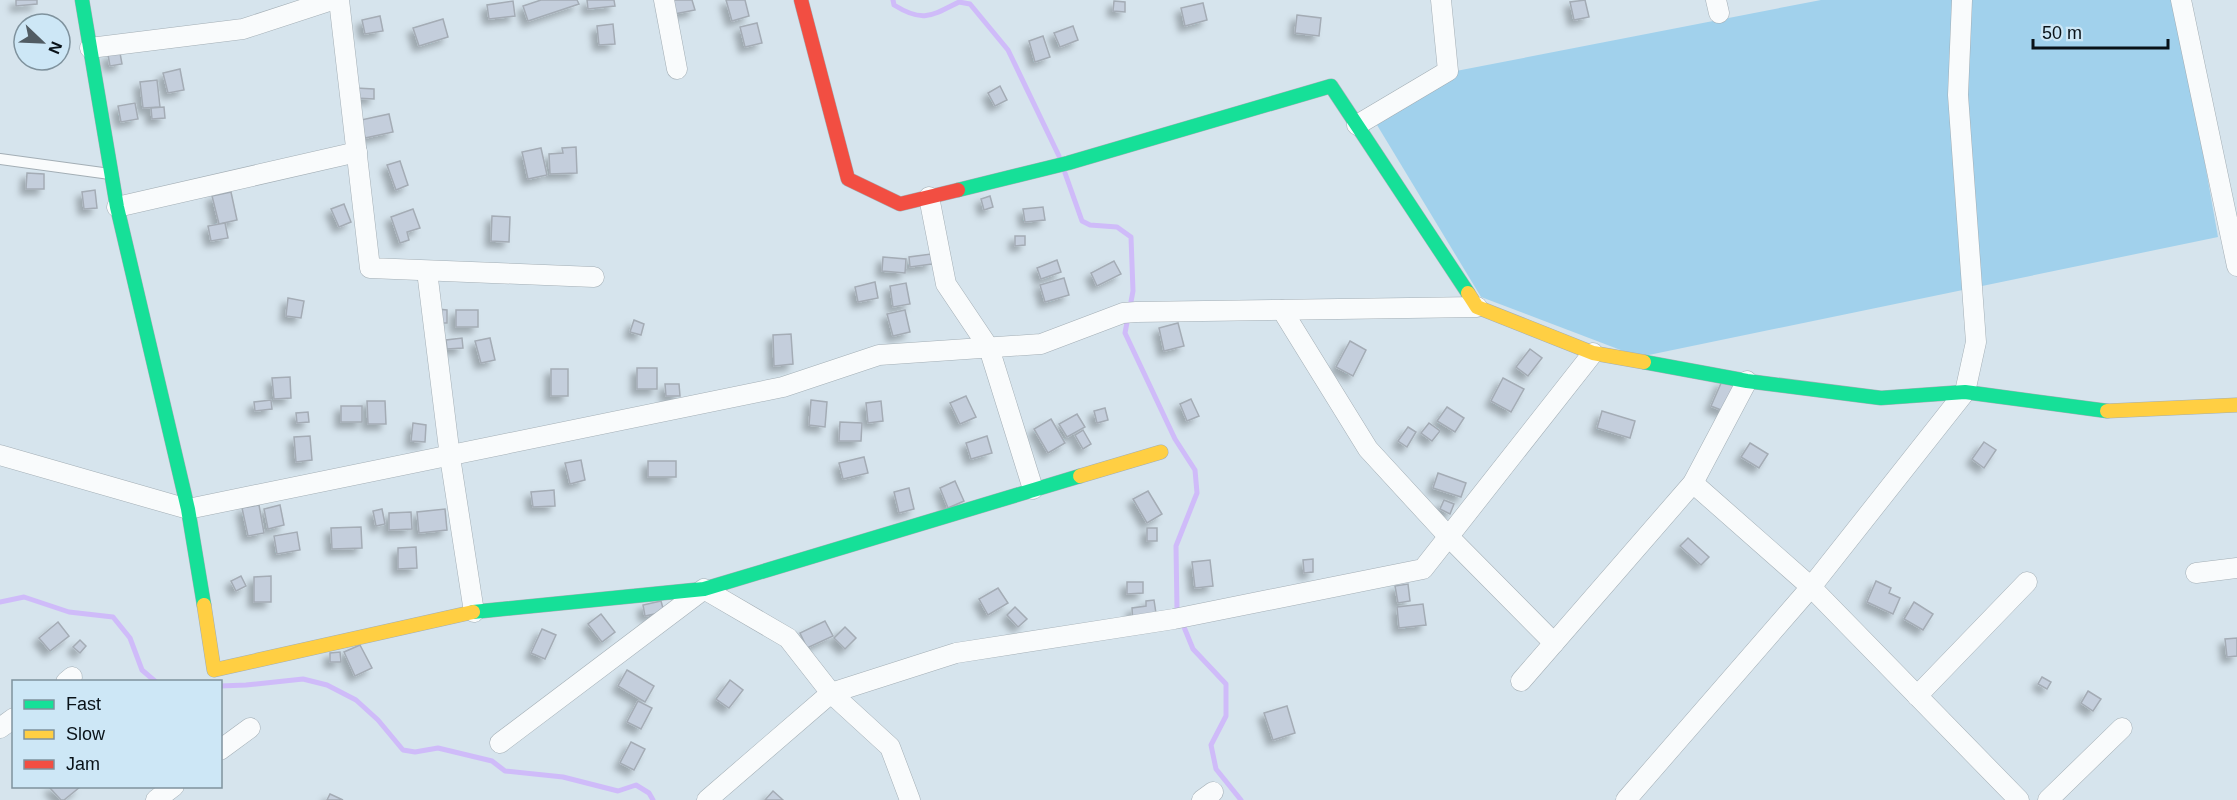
<svg xmlns="http://www.w3.org/2000/svg" width="2237" height="800" font-family="Helvetica,sans-serif">
<style>
.green{fill:#a1d1ec}
.lines{fill:none;stroke-linecap:round;stroke-linejoin:round}
.stream{stroke:#cfbbf9;stroke-width:5}
.building{fill:#c4cedc;stroke:#a4acb5;stroke-width:1.5;filter:url(#shadow)}
.lane-casing{stroke:#a3aeb5;stroke-width:12}
.street-casing{stroke:#a3aeb5;stroke-width:21}
.fast-casing{stroke:#a3aeb5;stroke-width:15}
.slow-casing{stroke:#a3aeb5;stroke-width:15}
.jam-casing{stroke:#a3aeb5;stroke-width:15}
.lane{stroke:#f9fbfc;stroke-width:10}
.street{stroke:#f9fbfc;stroke-width:20}
.fast{stroke:#16e098;stroke-width:14}
.slow{stroke:#ffcf43;stroke-width:14}
.jam{stroke:#f24e42;stroke-width:14}
</style>
<defs>
<filter id="shadow"><feDropShadow dx="-5.5" dy="5.5" stdDeviation="3" flood-color="#0004"/></filter>
</defs>
<rect width="100%" height="100%" fill="#d6e4ed"/>
<!-- green -->
<path class="green" d="M1821,0h355l42,237 -579,120 -158,-60 -104,-172 79,-54z"/>
<g class="lines">
<!-- stream -->
<g class="stream">
<path d="M893,0l1,5c29,18 37,11 65,-3l11,2 38,46 51,106"/>
<path d="M1065,173l17,48 8,4 27,2 14,10 2,54 -3,16"/>
<path d="M1128,317l-3,16 50,106 20,31 2,23 -21,53 1,64 16,39 33,35v32l-15,29 5,24 25,31"/>
<path d="M0,602l24,-5 45,15 44,5 17,21 12,32 14,12"/>
<path d="M220,686l26,-1 57,-6 24,6 29,15 22,20 25,30 12,2 23,-4 54,13 13,10 58,6 55,14 18,-6 13,8 4,7"/>
</g>
</g>
<!-- building -->
<g class="building">
<path d="M16,0h21v4l-21,2z"/>
<path d="M541,0h36l2,4 -51,17 -5,-15z"/>
<path d="M587,0h27l1,6 -27,3z"/>
<path d="M666,0h26l3,10 -26,5z"/>
<path d="M726,0h19l4,16 -17,5z"/>
<path d="M1585,0l4,17 -15,3 -4,-18z"/>
<path d="M513,1l2,15 -26,3 -2,-14z"/>
<path d="M1114,1l11,1v10l-12,-1z"/>
<path d="M1203,3l4,17 -22,6 -4,-18z"/>
<path d="M1297,15l24,3 -2,18 -24,-3z"/>
<path d="M380,16l3,15 -18,3 -3,-14z"/>
<path d="M443,19l5,18 -29,9 -6,-18z"/>
<path d="M757,23l5,20 -17,4 -5,-20z"/>
<path d="M613,24l2,20 -16,1 -2,-19z"/>
<path d="M1073,26l5,14 -18,7 -6,-14z"/>
<path d="M1043,36l7,21 -15,5 -6,-21z"/>
<path d="M120,53l2,11 -12,2 -2,-11z"/>
<path d="M180,69l4,21 -16,3 -5,-20z"/>
<path d="M157,80l3,27 -17,1 -3,-26z"/>
<path d="M1000,86l7,14 -12,6 -7,-13z"/>
<path d="M356,88l18,1v10l-18,-1z"/>
<path d="M135,103l3,16 -17,3 -3,-16z"/>
<path d="M164,107l1,11 -13,1 -1,-11z"/>
<path d="M389,114l4,18 -28,6 -4,-18z"/>
<path d="M576,147l1,26 -27,1 -1,-20 14,-1 -1,-5z"/>
<path d="M541,148l6,27 -19,4 -6,-27z"/>
<path d="M400,161l8,24 -12,5 -9,-25z"/>
<path d="M27,173l17,1v15h-18z"/>
<path d="M95,190l2,18 -13,1 -2,-17z"/>
<path d="M231,192l6,28 -18,4 -7,-28z"/>
<path d="M990,196l3,11 -9,3 -3,-11z"/>
<path d="M344,204l7,18 -12,5 -8,-18z"/>
<path d="M1043,207l2,13 -20,2 -2,-13z"/>
<path d="M413,209l7,19 -13,4 2,8 -9,3 -9,-26z"/>
<path d="M492,216l18,1 -1,25 -18,-1z"/>
<path d="M225,223l3,15 -17,3 -3,-15z"/>
<path d="M1015,236h10v9l-10,1z"/>
<path d="M931,254l1,10 -22,3 -1,-10z"/>
<path d="M883,257l23,2 -1,14 -23,-2z"/>
<path d="M1057,260l4,12 -20,7 -4,-11z"/>
<path d="M1114,261l7,13 -24,12 -6,-13z"/>
<path d="M1064,278l5,17 -24,7 -5,-17z"/>
<path d="M875,282l3,16 -20,4 -3,-15z"/>
<path d="M906,283l4,21 -17,3 -3,-21z"/>
<path d="M288,298l16,3 -3,17 -15,-2z"/>
<path d="M437,309l10,1v13h-10z"/>
<rect x="456" y="310" width="22" height="17"/>
<path d="M905,310l5,22 -17,4 -6,-22z"/>
<path d="M634,320l10,4 -3,11 -11,-3z"/>
<path d="M1178,323l6,23 -20,5 -5,-23z"/>
<path d="M791,334l2,30 -19,2 -1,-31z"/>
<path d="M462,338l1,10 -16,1 -1,-9z"/>
<path d="M490,338l5,22 -14,3 -6,-22z"/>
<path d="M1350,341l16,9 -13,26 -17,-9z"/>
<path d="M1530,349l12,9 -14,18 -12,-9z"/>
<rect x="637" y="368" width="20" height="21"/>
<rect x="551" y="369" width="17" height="27"/>
<path d="M290,377l1,21 -17,1 -2,-21z"/>
<path d="M1503,378l21,11 -13,23 -20,-11z"/>
<path d="M1722,381l15,6 -11,25 -15,-6z"/>
<path d="M665,384h14l1,12h-14z"/>
<path d="M966,396l10,21 -16,7 -10,-21z"/>
<path d="M1191,399l8,17 -12,5 -7,-17z"/>
<path d="M271,400l1,9 -17,2 -1,-9z"/>
<path d="M811,400l16,2 -2,25 -16,-2z"/>
<path d="M367,401h18l1,23h-18z"/>
<path d="M881,401l2,20 -15,2 -2,-20z"/>
<rect x="341" y="406" width="21" height="16"/>
<path d="M1447,407l17,11 -9,14 -18,-11z"/>
<path d="M1105,408l3,12 -11,3 -3,-12z"/>
<path d="M1602,411l33,10 -5,17 -33,-10z"/>
<path d="M308,412l1,10 -12,1 -1,-10z"/>
<path d="M1077,414l8,13 -18,10 -8,-13z"/>
<path d="M1051,419l14,24 -17,10 -14,-24z"/>
<path d="M840,422l22,1 -1,18h-22z"/>
<path d="M413,423l13,2 -1,17 -14,-1z"/>
<path d="M1429,423l11,8 -8,10 -11,-8z"/>
<path d="M1408,427l8,5 -9,15 -9,-6z"/>
<path d="M1083,430l8,14 -8,5 -8,-14z"/>
<path d="M310,436l2,24 -16,2 -2,-25z"/>
<path d="M987,436l5,17 -21,6 -5,-16z"/>
<path d="M1984,442l12,8 -12,18 -12,-9z"/>
<path d="M1750,443l18,11 -9,14 -18,-11z"/>
<path d="M864,457l4,16 -25,6 -4,-16z"/>
<path d="M581,460l4,20 -15,4 -5,-21z"/>
<rect x="648" y="461" width="28" height="16"/>
<path d="M1438,473l28,10 -5,14 -28,-9z"/>
<path d="M955,481l9,20 -16,7 -8,-20z"/>
<path d="M909,488l5,21 -15,4 -5,-21z"/>
<path d="M554,490l1,16 -22,1 -2,-15z"/>
<path d="M1148,491l14,23 -15,9 -14,-24z"/>
<path d="M1444,500l10,4 -4,10 -10,-5z"/>
<path d="M259,505l5,28 -16,3 -6,-28z"/>
<path d="M280,505l4,20 -16,4 -4,-20z"/>
<path d="M382,509l3,15 -9,2 -3,-15z"/>
<path d="M445,509l2,21 -28,3 -2,-21z"/>
<path d="M411,512l1,17 -23,1v-17z"/>
<path d="M361,527l1,21 -30,1 -1,-21z"/>
<rect x="1147" y="528" width="10" height="13"/>
<path d="M297,532l3,18 -23,4 -3,-18z"/>
<path d="M1688,538l21,19 -8,8 -21,-19z"/>
<path d="M416,547l1,21 -19,1v-21z"/>
<path d="M1313,559v13l-9,1 -1,-13z"/>
<path d="M1210,560l3,26 -18,2 -3,-26z"/>
<path d="M241,576l5,10 -10,5 -5,-10z"/>
<path d="M271,576v26h-17v-25z"/>
<path d="M1876,581l15,7 -2,5 11,5 -7,16 -26,-12z"/>
<path d="M1127,582h16v11l-16,1z"/>
<path d="M1408,584l2,17 -12,2 -3,-17z"/>
<path d="M998,588l10,15 -20,12 -9,-16z"/>
<path d="M1154,600l3,20 -24,3 -1,-15 14,-2v-5z"/>
<path d="M661,601l3,11 -19,4 -2,-11z"/>
<path d="M1914,602l19,12 -10,16 -19,-11z"/>
<path d="M1423,604l3,21 -27,3 -2,-21z"/>
<path d="M1015,607l12,12 -9,8 -11,-12z"/>
<path d="M601,614l14,18 -13,10 -14,-18z"/>
<path d="M825,621l8,15 -26,12 -7,-15z"/>
<path d="M58,622l11,14 -19,15 -11,-13z"/>
<path d="M845,627l11,11 -11,11 -11,-11z"/>
<path d="M542,629l14,6 -11,24 -14,-6z"/>
<path d="M2237,638v18l-10,1 -2,-18z"/>
<path d="M80,640l6,6 -6,7 -7,-6z"/>
<path d="M360,645l12,23 -17,8 -11,-24z"/>
<path d="M340,652l1,10h-11v-9z"/>
<path d="M627,670l27,16 -9,16 -27,-16z"/>
<path d="M2042,677l9,5 -4,7 -9,-5z"/>
<path d="M730,680l13,10 -14,18 -13,-9z"/>
<path d="M2088,691l13,8 -8,12 -12,-8z"/>
<path d="M638,701l14,7 -11,21 -14,-7z"/>
<path d="M1287,706l8,27 -22,7 -9,-27z"/>
<path d="M631,742l14,7 -11,21 -14,-7z"/>
<path d="M52,786h27l1,1 -16,13h-3l-11,-12z"/>
<path d="M773,791l10,9h-18z"/>
<path d="M330,794l13,6h-16z"/>
</g>
<g class="lines">
<!-- lane casing -->
<g class="lane-casing">
<path id="lane" d="M0,159l110,15"/>
</g>
<!-- street casing -->
<g class="street-casing">
<g id="street">
<path d="M339,0l31,268 224,9"/>
<path d="M664,0l13,69"/>
<path d="M1716,0l3,13"/>
<path d="M2181,0l56,266"/>
<path d="M90,48l153,-19 89,-29"/>
<path d="M1357,125l91,-54 -7,-71"/>
<path d="M929,197l17,87 43,64 44,141"/>
<path d="M117,207l240,-55"/>
<path d="M427,271l23,186 24,155"/>
<path d="M1282,310l86,139 80,87 106,107"/>
<path d="M0,455l188,54 595,-122 96,-32 162,-11 82,-31 13,-1 341,-5"/>
<path d="M1693,483l118,104 208,213"/>
<path d="M2196,573l41,-5"/>
<path d="M1521,681l172,-198 54,-102"/>
<path d="M66,682l6,-5"/>
<path d="M1917,696l110,-114"/>
<path d="M0,728l14,-10"/>
<path d="M500,743l204,-154 84,49 43,55 59,54 20,53"/>
<path d="M220,750l30,-22"/>
<path d="M156,800l18,-14"/>
<path d="M707,800l124,-107 125,-40 218,-34 249,-50 170,-216"/>
<path d="M1202,800l11,-8"/>
<path d="M1626,800l185,-213 154,-195 11,-50 -18,-247 4,-95"/>
<path d="M2048,800l74,-72"/>
</g>
</g>
<!-- fast casing -->
<g class="fast-casing">
<g id="fast">
<path d="M82,0l35,207 71,302 16,96"/>
<path d="M958,190l110,-27 263,-77 137,207"/>
<path d="M1644,362l103,19 134,17 84,-6 142,19"/>
<path d="M473,612l231,-23 376,-113"/>
</g>
</g>
<!-- slow casing -->
<g class="slow-casing">
<g id="slow">
<path d="M1468,293l9,14 116,46 51,9"/>
<path d="M2107,411l130,-6"/>
<path d="M1080,476l81,-24"/>
<path d="M204,605l10,65 259,-58"/>
</g>
</g>
<!-- jam casing -->
<g class="jam-casing">
<path id="jam" d="M801,0l47,179 52,25 58,-14"/>
</g>
<!-- lane -->
<use href="#lane" class="lane"/>
<!-- street -->
<use href="#street" class="street"/>
<!-- fast -->
<use href="#fast" class="fast"/>
<!-- slow -->
<use href="#slow" class="slow"/>
<!-- jam -->
<use href="#jam" class="jam"/>
</g>
<!-- legend -->
<rect x="12" y="680" width="210" height="108" fill="#cde7f6" stroke="#7f929d" stroke-width="1.5"/>
<rect x="24" y="700" width="30" height="9" fill="#16e098" stroke="#7f929d" stroke-width="1.5"/>
<text x="66" y="710" font-size="18" fill="#091218">Fast</text>
<rect x="24" y="730" width="30" height="9" fill="#ffcf43" stroke="#7f929d" stroke-width="1.5"/>
<text x="66" y="740" font-size="18" fill="#091218">Slow</text>
<rect x="24" y="760" width="30" height="9" fill="#f24e42" stroke="#7f929d" stroke-width="1.5"/>
<text x="66" y="770" font-size="18" fill="#091218">Jam</text>
<!-- north arrow -->
<g transform="translate(42 42) rotate(113)"><circle r="28" fill="#cde7f6" stroke="#7f929d" stroke-width="1.5"/>
<path d="M0-4.5L10 22L0 15L-10 22Z" fill="#515c63"/>
<text y="-9" font-size="16" font-weight="bold" text-anchor="middle" fill="#091218">N</text>
</g>
<!-- scale -->
<path d="M2033 39v9h135v-9" fill="none" stroke="#091218" stroke-width="3"/>
<text x="2042" y="39" font-size="18" fill="#091218" stroke="#cde7f6" stroke-width="4.5" paint-order="stroke">50 m</text>
</svg>
